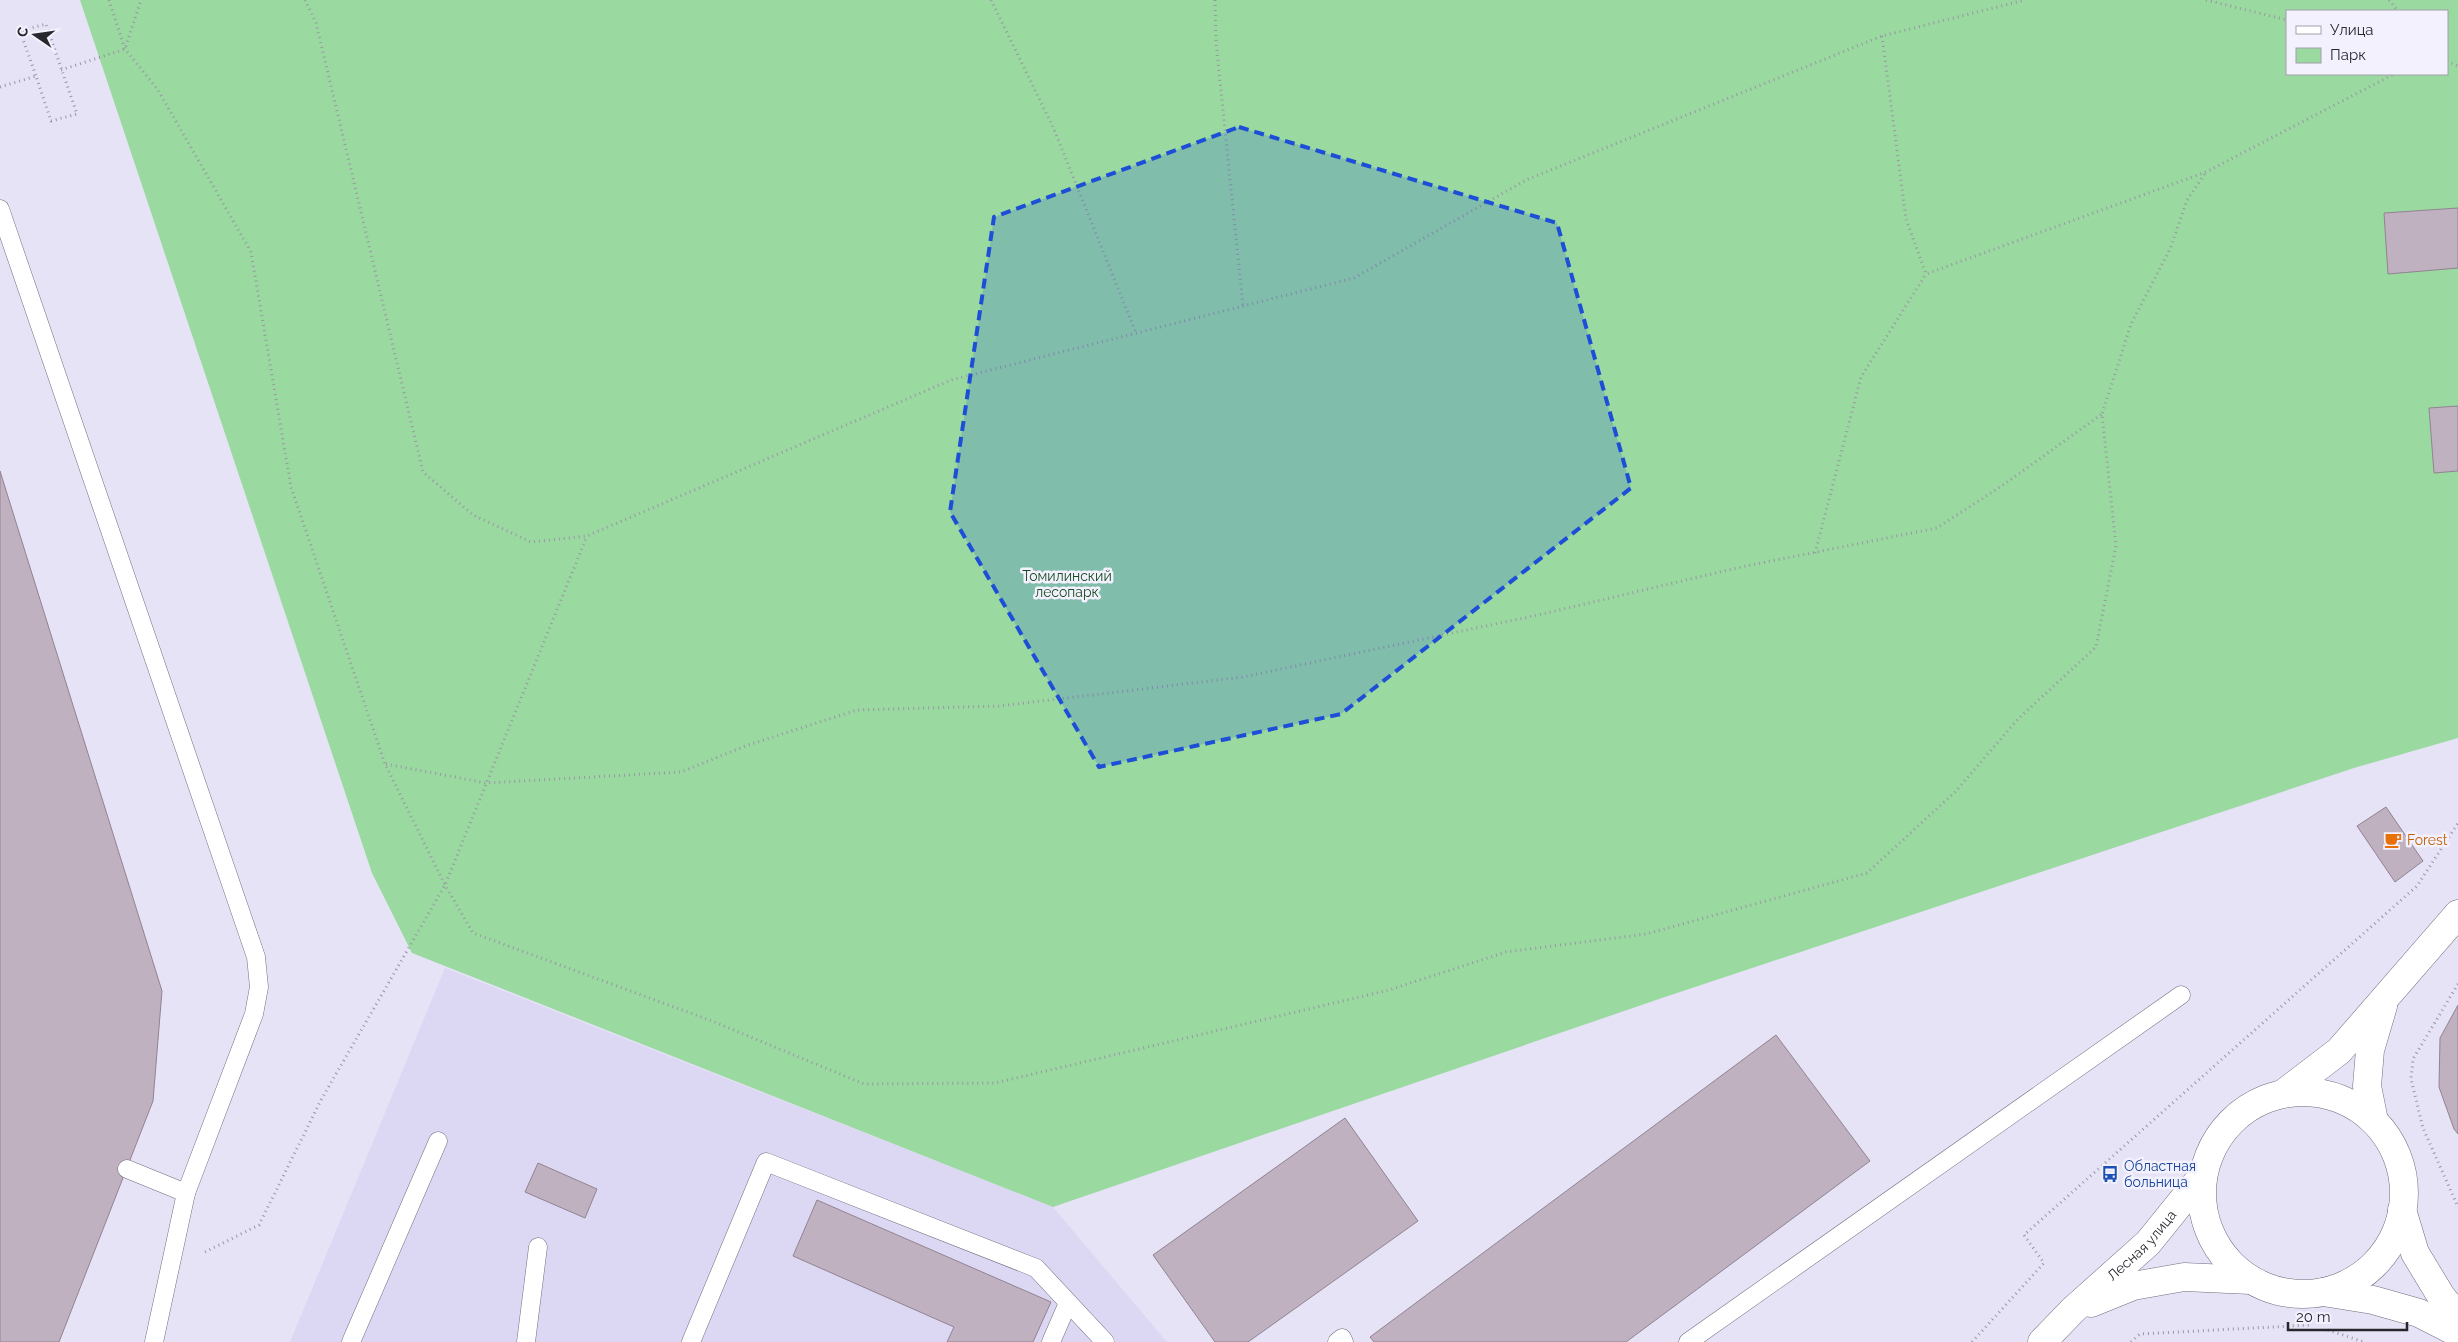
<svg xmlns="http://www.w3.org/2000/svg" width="2458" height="1342" font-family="Raleway,sans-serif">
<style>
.built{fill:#dcd8f3}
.green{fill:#9ad9a0;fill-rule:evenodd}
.building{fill:#c0b1c0;stroke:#918391}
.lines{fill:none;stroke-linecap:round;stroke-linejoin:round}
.service-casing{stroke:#6f6d7e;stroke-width:19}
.minor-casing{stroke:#6f6d7e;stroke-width:29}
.secondary-casing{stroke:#6f6d7e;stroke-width:29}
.path{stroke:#9997a5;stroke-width:3;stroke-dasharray:1 4;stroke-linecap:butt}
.service{stroke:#fff;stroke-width:18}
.minor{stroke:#fff;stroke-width:28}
.secondary{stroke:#fff;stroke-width:28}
.marked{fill:#1d4ed8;fill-opacity:0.2;stroke:#1d4ed8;stroke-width:4;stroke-dasharray:10 6;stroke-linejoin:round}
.labels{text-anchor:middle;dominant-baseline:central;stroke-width:5;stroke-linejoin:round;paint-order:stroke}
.park-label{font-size:14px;fill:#194d22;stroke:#f3f1fd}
.food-label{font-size:14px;fill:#c56008;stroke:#f3f1fd;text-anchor:start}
.transit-label{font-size:14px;fill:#164399;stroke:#f3f1fd;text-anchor:start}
.street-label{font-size:14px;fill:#28272e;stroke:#f3f1fd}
</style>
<rect width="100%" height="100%" fill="#e6e3f7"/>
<!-- built -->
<path class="built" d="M445,968l608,239 114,135h-877z"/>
<!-- green -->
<path class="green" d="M80,0h2378v738l-104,30 -692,230 -609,209 -641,-254 -40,-80zM2287,11h160v63h-160z"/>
<!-- building -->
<g class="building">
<path d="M2458,208v60l-70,6 -4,-61z"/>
<path d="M2458,406v65l-24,2 -5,-65z"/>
<path d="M0,471l162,520 -9,110 -94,241h-59z"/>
<path d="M2386,807l37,54 -28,21 -38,-56z"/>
<path d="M2458,1005v129l-4,-5 -15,-42 1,-49z"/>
<path d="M1776,1035l94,126 -244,181h-252l-4,-5z"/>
<path d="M1345,1118l73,103 -170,121h-33l-62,-87z"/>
<path d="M538,1163l59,26 -12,29 -60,-26z"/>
<path d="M817,1200l234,102 -18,40h-86l7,-15 -161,-71z"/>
</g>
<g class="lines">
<!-- service casing -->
<g class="service-casing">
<g id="service">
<path d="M0,209l256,748 3,30 -5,27 -68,179"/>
<path d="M127,1169l59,24 -32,149"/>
<path d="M351,1342l87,-201"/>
<path d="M526,1342l12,-95"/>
<path d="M691,1342l75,-180 270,106 69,74"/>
<path d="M1051,1342l17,-39"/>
<path d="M1337,1342l5,-4 2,4"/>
<path d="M1688,1342l493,-347"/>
</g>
</g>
<!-- minor casing -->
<g class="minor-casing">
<g id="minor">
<path d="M2284,1093l55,-42 119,-137"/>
<path d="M2374,1121l-7,-35 3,-36 13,-44"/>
</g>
</g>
<!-- secondary casing -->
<g class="secondary-casing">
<g id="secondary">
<circle cx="2303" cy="1193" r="101"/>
<path d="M2402,1210l13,43 26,43 17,21"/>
<path d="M2323,1292l50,8 46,13 39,20"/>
<path d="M2091,1303l42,-17 51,-9 67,3"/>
<path id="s1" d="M2042,1342l31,-32 75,-67 55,-68"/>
</g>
</g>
<!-- path -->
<g class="path">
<path d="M109,0l16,49 33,41 93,162 40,235 94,277 60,121 28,48 239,88 152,63 131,-1 394,-93 117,-38 140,-18 221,-61 88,-81 63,-73 78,-72 20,-101 -14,-132 29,-90 39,-75 17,-49 19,-28"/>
<path d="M305,0l11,23 107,449 50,43 58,27 56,-6 364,-156 403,-102 172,-98 356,-144 143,-36"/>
<path d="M991,0l62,127 83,206"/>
<path d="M1215,0l1,42 27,264"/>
<path d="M2206,0l81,20"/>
<path d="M2389,0l9,11"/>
<path d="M1882,36l24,183 20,55 280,-102 188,-98"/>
<path d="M2447,61l11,5"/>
<path d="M61,70l64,-21 16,-49"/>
<path d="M0,87l36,-11 15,45 26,-7 -31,-90 -26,7 16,45"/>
<path d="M1815,553l46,-176 65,-103"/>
<path d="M386,764l100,19 195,-11 67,-27 109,-35 142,-4 244,-29 295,-62 203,-48 196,-39 69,-45 96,-69"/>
<path d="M2458,984l-45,75 -2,20 12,49 35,79"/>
<path d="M205,1252l54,-27 62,-125 124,-215 142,-349"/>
<path d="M2328,1330l36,12"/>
<path d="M1972,1342l72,-79 -20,-28 393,-349 41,-63"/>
<path d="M2131,1342l9,-8 170,-9"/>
</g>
<!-- service -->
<use href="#service" class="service"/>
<!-- minor -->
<use href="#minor" class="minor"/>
<!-- secondary -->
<use href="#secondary" class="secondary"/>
</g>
<!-- marked area -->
<path class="marked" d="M1239,127l318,96 74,265 -290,226 -242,53 -149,-255 44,-295z"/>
<!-- icons -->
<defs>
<g id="cafe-bare" transform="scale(1.35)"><path d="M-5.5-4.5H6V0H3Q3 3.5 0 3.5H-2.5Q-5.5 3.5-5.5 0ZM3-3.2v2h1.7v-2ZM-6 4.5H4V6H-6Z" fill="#e8710a" stroke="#f3f1fd" stroke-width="2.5" paint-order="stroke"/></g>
<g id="bus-bare" transform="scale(1.35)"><path d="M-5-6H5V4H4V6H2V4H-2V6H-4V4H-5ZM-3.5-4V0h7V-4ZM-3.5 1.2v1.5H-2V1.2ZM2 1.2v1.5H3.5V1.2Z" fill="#1a4fb4" stroke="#f3f1fd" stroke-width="2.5" paint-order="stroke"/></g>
</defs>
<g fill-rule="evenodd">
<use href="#cafe-bare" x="2393" y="840"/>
<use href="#bus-bare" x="2110" y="1174"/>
</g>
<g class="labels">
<!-- park labels -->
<g class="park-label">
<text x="1067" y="576">Томилинский<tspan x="1067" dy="16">лесопарк</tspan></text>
</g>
<!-- food labels -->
<g class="food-label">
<text x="2407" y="840">Forest</text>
</g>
<!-- transit labels -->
<g class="transit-label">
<text x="2124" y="1166">Областная<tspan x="2124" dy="16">больница</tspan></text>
</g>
<!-- street labels -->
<g class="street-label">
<text stroke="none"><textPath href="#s1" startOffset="139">Лесная улица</textPath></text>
</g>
</g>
<!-- legend -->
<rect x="2286" y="10" width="162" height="65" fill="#f3f1fd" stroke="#a2a0aa"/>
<rect x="2296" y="26" width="25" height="8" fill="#ffffff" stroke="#a2a0aa"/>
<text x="2330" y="35" font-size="15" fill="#28272e">Улица</text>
<rect x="2296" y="48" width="25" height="15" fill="#9ad9a0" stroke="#a2a0aa"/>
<text x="2330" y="60" font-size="15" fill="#28272e">Парк</text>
<!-- north arrow -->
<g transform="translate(35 35) rotate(283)" stroke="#f3f1fd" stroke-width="4" paint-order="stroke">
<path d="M0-4L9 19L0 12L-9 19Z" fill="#28272e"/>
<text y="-8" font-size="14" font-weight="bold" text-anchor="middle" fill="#28272e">С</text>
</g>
<!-- scale -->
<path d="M2288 1322v8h119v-8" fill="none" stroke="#28272e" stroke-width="2.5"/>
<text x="2296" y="1322" font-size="15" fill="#28272e" stroke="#f3f1fd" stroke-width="4" paint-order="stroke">20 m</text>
</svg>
